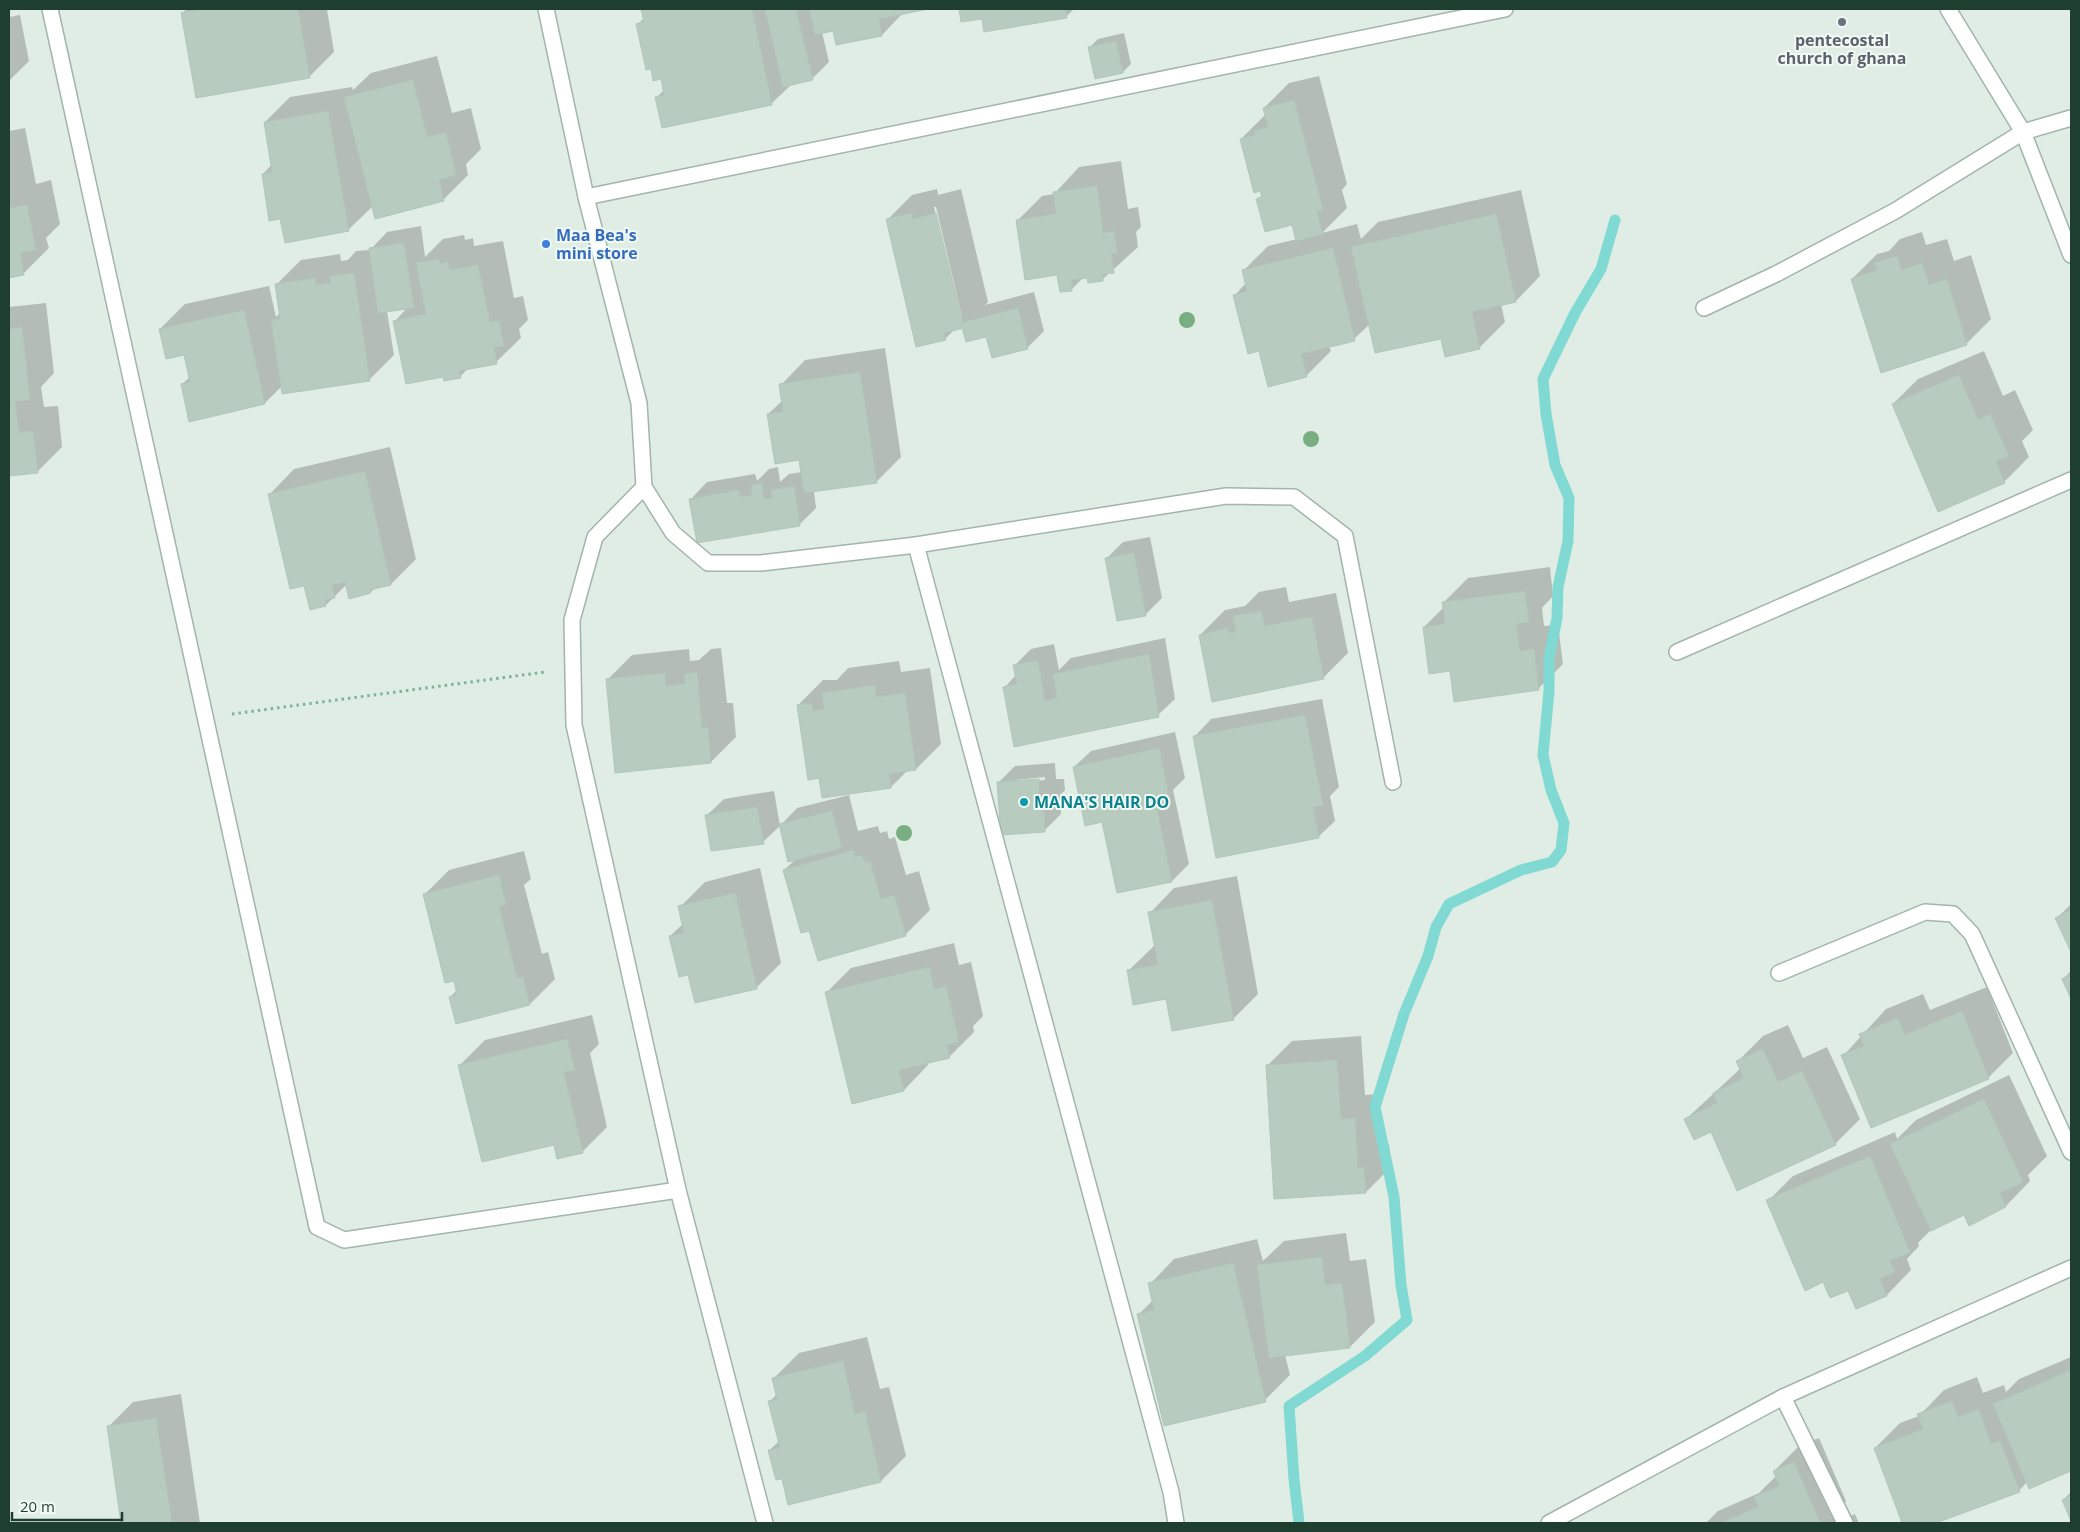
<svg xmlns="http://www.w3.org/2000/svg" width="2080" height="1532" font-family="'Open Sans',sans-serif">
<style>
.shadow{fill:#0003;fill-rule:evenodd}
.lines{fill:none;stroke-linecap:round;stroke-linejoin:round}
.stream{stroke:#80d9d3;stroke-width:11}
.building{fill:#b7cbbf;stroke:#b1c7b9}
.minor-casing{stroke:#a2b5aa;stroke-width:18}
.path{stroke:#7cb496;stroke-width:3;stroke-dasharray:2.5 4;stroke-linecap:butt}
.minor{stroke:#fff;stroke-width:15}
.tree{fill:#78ae82}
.worship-dot{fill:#6b7280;stroke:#f0f9f3;stroke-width:2}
.shop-dot{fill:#3f7fe0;stroke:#f0f9f3;stroke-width:2}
.culture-dot{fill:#0f9aa8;stroke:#f0f9f3;stroke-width:2}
.labels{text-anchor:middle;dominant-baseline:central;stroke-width:4;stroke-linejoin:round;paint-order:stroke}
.worship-label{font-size:16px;font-weight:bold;fill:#5b616d;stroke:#f0f9f3}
.shop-label{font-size:16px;font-weight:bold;fill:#366cbe;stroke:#f0f9f3;text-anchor:start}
.culture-label{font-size:16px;font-weight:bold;fill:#0d838f;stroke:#f0f9f3;text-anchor:start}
</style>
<rect width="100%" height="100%" fill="#e0ede4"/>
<!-- shadow -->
<g class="shadow">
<path d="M187,9h140l7,43 -25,25 -127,-64z"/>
<path d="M642,9h280l-18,3 -22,23 -48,-5 -12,2 7,30 -17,17 -20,5 -21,20 -114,-7 7,-7 -2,-12 -10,-10 -14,-44 6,-6z"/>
<path d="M960,9h114l-8,8h-83l-21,4z"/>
<path d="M20,15l9,46 -20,20v-64z"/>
<path d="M1124,33l7,31 -8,8 -33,-25 8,-8z"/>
<path d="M437,56l15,57 19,-5 10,41 -15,15 2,11 -25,25 -70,6 -25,24 -67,-12 -18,-44 9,-10 -7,-42 25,-25 62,-10 1,3 18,-17z"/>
<path d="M1319,76l28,108 -5,6 5,18 -25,25 35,-9 4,15 17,-17 143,-32 19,86 -24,25 -15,3 4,18 -25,25 -34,9 -4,-19 -72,-13 -16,15 -25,7 2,5 -25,25 -46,-26 -25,-55 11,-12 -3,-12 25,-25 29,-7 -4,-16 -36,-23 5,-5 -21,-56 25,-25 -2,-6 25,-25z"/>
<path d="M25,128l11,56 15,-4 9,44 -14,14 3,10 -25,25 -15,3v-145z"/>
<path d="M1121,161l7,48 10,-2 3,20 -5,5 2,15 -35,32 -19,-2 -12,12 -55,-68 25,-25 12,-2 25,-27z"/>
<path d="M937,189l1,6 23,-6 27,113 -3,3 49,-13 10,39 -17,17 -63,-21 -9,2 -10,10 -58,-119 25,-25zM934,207h2l26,110 -2,2z"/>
<path d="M421,226l4,31 18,-18 21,-4 1,5 8,-2 1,8 29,-5 11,57 9,-2 5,24 -9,9 2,9 -25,24 -27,5 -9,10 -16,-2 -49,-54 13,-14 -21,4 7,44 -25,25 -87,6 -17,17 -83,-19 8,-7 -5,-24 -25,-24 25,-25 84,-18 7,31 4,-4 -4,-28 25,-25 39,-6 1,7 7,-1 8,-9 14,-1 17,-18z"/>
<path d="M1922,232l4,13 21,-6 7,22 17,-6 20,64 -25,25 -114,-65 25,-25 12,-3 11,-12z"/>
<path d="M46,303l8,70 -13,14 3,20 14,-1 4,41 -25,25 -28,3v-168z"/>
<path d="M885,348l16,109 -25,25 -62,9 2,17 -16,16 -109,-25 16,-17 48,-8 2,7 12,-12 9,-2 2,15 9,-8 13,-2 -2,-14 -32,-44 15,-14 -2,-15 24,-25z"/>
<path d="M1984,351l19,45 12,-6 18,40 -11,11 7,16 -25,25 -111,-78 25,-25z"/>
<path d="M390,447l26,112 -25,25 -16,4 -4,4 -24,-8 -21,21 -21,-21 -35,-90 24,-25z"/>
<path d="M1150,537l12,61 -17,17 -39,-56 17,-17z"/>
<path d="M1550,567l3,29 -11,12 2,18 14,-1 5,39 -25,25 -87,-19 -27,-43 20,-20 -1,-4 25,-25z"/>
<path d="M1286,587l3,15 47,-9 12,60 -25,25 -123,-43 25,-25 20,-4 14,-14z"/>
<path d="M1165,638l10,61 -17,16 -143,30 -10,-58 11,-12 -1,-10 16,-16 23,-5 5,26 12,-12z"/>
<path d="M721,648l6,55h6l3,34 -25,25 -104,-82 25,-25 57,-6 1,12 9,-1 12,-11z"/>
<path d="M899,661l2,11 29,-4 11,76 -25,25 -8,1 -17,17 -71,-10 -22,-72 25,-25h14l11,-12z"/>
<path d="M1322,699l17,88 -9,9 5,25 -17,16 -123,-101 16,-17z"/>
<path d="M1175,732l10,46 -12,12 16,74 -17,17 -54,11 -15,-71 -29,-54 17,-16z"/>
<path d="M1055,763l1,16h8l1,11 -5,5 1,19 -17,17 -46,-48 17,-17zM1045,777v3l-30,2v-2z"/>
<path d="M774,791l6,35 17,-18 52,-13 9,36 20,-5 2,7 7,-2 2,8 6,-2 11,38 13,-4 11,39 -25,25 -95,-6 -26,-59 13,-12 -16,-33 -18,17 -56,-27 17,-16z"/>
<path d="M524,851l7,28 -7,6 18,69 6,-2 7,27 -25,25 -80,-7 7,-7 -33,-95 25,-25z"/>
<path d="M760,868l21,95 -25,25 -67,-14 -19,-38 14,-13 -4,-16 25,-25z"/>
<path d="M1237,876l21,118 -25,25 -66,-21 -39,-27 27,-26 -5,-32 24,-25z"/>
<path d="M2071,904v45l-14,-31z"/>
<path d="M954,943l5,22 12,-3 12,54 -10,10 1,6 -25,25 -21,5v3l-24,25 -78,-97 25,-25z"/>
<path d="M2071,971v25l-8,-17z"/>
<path d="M1987,987l26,66 -25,25 -145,-22 43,-47 37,-15 7,16z"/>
<path d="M592,1015l7,29 -9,9 17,74 -25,25 -27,-8 -95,-79 25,-25z"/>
<path d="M1788,1025l15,33 24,-11 33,72 -25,25 -124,-13 -25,-12 55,-51 -3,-7 25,-25z"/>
<path d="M1361,1036l4,59 14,-1 3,50h7l2,23 -25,25 -99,-126 25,-25z"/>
<path d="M2009,1075l38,81 -19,19 2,6 -24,25 -37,18 -4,-11 -33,16 -14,14 1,3 -12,13 4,11 -24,25 -30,13 -9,-19 -24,-8 -56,-80 25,-25 102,-44 2,7 19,-19z"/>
<path d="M1346,1233l4,28 16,-2 9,63 -25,25 -65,8 5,20 -25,25 -126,-86 14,-14 -3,-16 24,-25 83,-20 6,22 21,-20z"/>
<path d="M867,1337l13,52 9,-2 17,69 -25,25 -92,22 -6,-26 -13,-27 9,-9 -9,-40 7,-7 -3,-16 25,-25z"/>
<path d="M2071,1357v112l-41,18 -3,-5 -8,9 -86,32h-30l-28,-75 25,-25 19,-7 25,-26 33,-13 6,16 21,-8 2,7 13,-13z"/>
<path d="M181,1394l19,129h-77l-15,-96 25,-25z"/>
<path d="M1819,1438l27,63 -9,9 4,9 14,-5 4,9h-153l12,-12 41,-18 17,-17 -2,-5 25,-25z"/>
<path d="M2071,1492v26l-8,-18z"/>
</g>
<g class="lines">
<!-- stream -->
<path class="stream" d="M1299,1523l-5,-44 -5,-73 76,-50 42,-36 -6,-35 -7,-88 -19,-90 29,-93 24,-58 8,-29 13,-23 72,-34 31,-8 9,-12 3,-27 -13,-33 -8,-35 6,-64v-33l8,-40 1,-31 10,-46 1,-43 -14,-33 -9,-51 -3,-35 32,-66 26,-44 14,-49"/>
</g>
<!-- building -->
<g class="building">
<path d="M201,9h97l12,69 -114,20 -15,-85z"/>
<path d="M641,9h111l20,96 -110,23 -7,-31 9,-2 -3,-16 -8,2 -2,-12 -5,1 -10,-46 8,-2z"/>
<path d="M765,9h31l17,71 -30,7z"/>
<path d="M809,9h119l-49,10 3,17 -46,9 -3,-14 -18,4z"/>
<path d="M959,9h106l2,9 -83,14 -2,-13 -21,3z"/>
<path d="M1116,41l7,32 -28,6 -7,-32z"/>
<path d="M413,80l14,57 19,-5 10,43 -17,5 5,21 -69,18 -31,-122z"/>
<path d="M1294,100l29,110 -6,2 6,22 -27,7 -4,-16 -27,7 -9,-33 6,-2 -2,-6 -6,2 -14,-54 15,-4 -1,-4 14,-4 -5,-19z"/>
<path d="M328,111l21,120 -64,12 -5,-24 -11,2 -7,-47 10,-2 -8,-50z"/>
<path d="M1097,186l6,47 11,-2 3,22 -6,1 3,19 -11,1v7l-15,2 -1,-5 -16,2 1,11 -12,1 -3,-17 -32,5 -9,-60 40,-6 -3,-22z"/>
<path d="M9,196l2,12 16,-3 9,45 -16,3 4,22 -15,3z"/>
<path d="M912,213l1,6 23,-6 28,115 -20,5 2,7 -30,7 -30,-128z"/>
<path d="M1496,214l20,88 -44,10 8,37 -35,8 -4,-18 -66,14 -24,-106z"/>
<path d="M404,243l10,65 -36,5 -9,-65z"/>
<path d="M1333,248l22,93 -54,13 6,23 -39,10 -9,-36 -11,3 -15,-59 14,-4 -5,-21z"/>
<path d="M1897,256l4,14 21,-7 7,22 18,-6 20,66 -86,28 -30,-94 26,-9 -3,-7z"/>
<path d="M439,259l1,5 8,-2 2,8 28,-5 12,57 9,-1 5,25 -10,1 3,17 -38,7 2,7 -17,3 -1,-4 -37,7 -13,-63 33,-7 -10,-51z"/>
<path d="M354,273l16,108 -88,13 -11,-74 9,-1 -5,-35 40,-6 1,7 15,-2 -1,-7z"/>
<path d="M1018,308l10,41 -36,9 -6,-21 -20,5 -5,-19z"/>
<path d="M244,310l21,94 -76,18 -8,-38 9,-2 -6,-27 -18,4 -7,-30z"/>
<path d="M22,327l8,73 -15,1 4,31 14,-1 5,42 -29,3v-147z"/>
<path d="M860,372l17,111 -73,10 -5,-33 -24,4 -8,-50 16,-2 -4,-28z"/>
<path d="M1959,375l19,45 12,-6 19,42 -13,5 9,22 -67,29 -46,-108z"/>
<path d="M365,471l26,114 -21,5 1,3 -22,6 -4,-17 -13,3 3,13 -10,2 1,6 -16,4 -6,-24 -14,3 -22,-95z"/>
<path d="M762,483l2,16 8,-1 -1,-8 23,-4 6,40 -103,17 -8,-44 50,-9 1,7 12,-2 -1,-10z"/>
<path d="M1134,553l12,63 -29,5 -12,-63z"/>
<path d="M1525,591l4,31 -13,2 4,27 14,-2 5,41 -85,12 -4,-31 -21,3 -6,-47 22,-3 -3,-22z"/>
<path d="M1261,611l4,15 47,-9 12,62 -112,23 -13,-67 29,-7 1,5 7,-1 -3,-16z"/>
<path d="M1149,654l10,63 -145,30 -11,-60 14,-3 -4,-19 25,-5 7,41 12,-3 -4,-24z"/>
<path d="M697,672l5,56 6,-1 3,36 -96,10 -9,-94 59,-6 1,13 19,-2 -1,-10z"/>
<path d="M875,685l1,12 29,-4 11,77 -27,4 2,14 -69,10 -3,-20 -11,2 -11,-75 15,-2 1,8 11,-2 -2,-16z"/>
<path d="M1305,715l18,90 -10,2 6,31 -103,20 -23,-122z"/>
<path d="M1159,748l10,48 -14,3 17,83 -55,11 -15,-71 -17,4 -12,-59z"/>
<path d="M1039,779v17l9,-1 1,13 -5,1 1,23 -44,3 -4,-53z"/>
<path d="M757,807l7,37 -53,7 -6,-36z"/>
<path d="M832,811l10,37 -54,14 -9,-38z"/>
<path d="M854,850l1,7 7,-2 3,8 5,-2 11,38 13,-4 12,41 -88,25 -9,-30 -8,2 -18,-63z"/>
<path d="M499,875l7,30 -7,2 18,71 6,-1 7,28 -74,19 -7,-27 8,-2 -3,-14 -9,2 -22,-89z"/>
<path d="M735,893l22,96 -62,14 -7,-28 -9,2 -10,-41 15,-3 -6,-27z"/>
<path d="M1212,900l22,120 -62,11 -6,-32 -33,6 -6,-35 31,-5 -10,-53z"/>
<path d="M2071,910v42l-16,-34z"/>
<path d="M929,967l5,22 12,-3 13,56 -12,3 3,13 -51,12 5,21 -52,13 -27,-112z"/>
<path d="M2071,974v25l-9,-20z"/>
<path d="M1962,1011l27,68 -118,49 -30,-73 23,-9 -5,-12 39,-16 7,17z"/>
<path d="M567,1039l8,31 -11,2 19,81 -26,6 -3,-14 -72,17 -24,-97z"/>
<path d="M1763,1049l15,33 24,-11 34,74 -99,46 -26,-59 -17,8 -10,-21 33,-16 -4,-10 31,-15 -8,-17z"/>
<path d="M1337,1060l4,59 14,-1 3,50h6l2,25 -92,6 -8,-134z"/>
<path d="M1984,1099l39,83 -23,11 6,14 -37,19 -5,-11 -33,16 -41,-87z"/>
<path d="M1870,1156l40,96 -20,9 5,11 -15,7 7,17 -31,13 -8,-18 -18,7 -7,-16 -18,9 -39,-91z"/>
<path d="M1322,1257l3,28 17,-2 8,65 -81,10 -12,-93z"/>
<path d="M1233,1263l33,139 -102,24 -27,-112 17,-4 -6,-27z"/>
<path d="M843,1361l12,53 10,-3 16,71 -93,23 -6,-26 -6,1 -8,-30 12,-2 -12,-47 9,-2 -5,-21z"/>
<path d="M2071,1370v101l-42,18 -36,-85z"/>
<path d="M1952,1401l6,16 21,-8 12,35 9,-3 20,51 -84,31h-34l-28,-75 49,-19 -6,-15z"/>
<path d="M156,1418l16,105h-51l-14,-97z"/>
<path d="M1794,1462l26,61h-99l37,-16 -4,-10 26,-11 -7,-15z"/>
<path d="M2071,1495v26l-9,-21z"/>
</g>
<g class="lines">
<!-- minor casing -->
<g class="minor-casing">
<g id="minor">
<path d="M50,9l267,1218 27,13 334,-50"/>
<path d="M546,9l40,188 53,206 5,84 29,46 35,30h53l155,-18 310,-49 68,1 51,39 48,246"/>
<path d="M1948,9l75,123 48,123"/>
<path d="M586,197l919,-188"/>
<path d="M1704,308l72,-34 119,-63 128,-79 48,-14"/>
<path d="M644,487l-49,50 -23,83 2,105 104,465 87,333"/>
<path d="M916,545l255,947 5,31"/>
<path d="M1677,652l394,-172"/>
<path d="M1779,973l146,-61 28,2 19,20 99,218"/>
<path d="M1783,1397l62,126"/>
<path d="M1549,1523l234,-126 288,-129"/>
</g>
</g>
<!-- path -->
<path class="path" d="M232,714l313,-42"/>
<!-- minor -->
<use href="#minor" class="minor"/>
</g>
<!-- trees -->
<g class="tree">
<circle cx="1187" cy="320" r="8"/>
<circle cx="1311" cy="439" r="8"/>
<circle cx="904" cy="833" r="8"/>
</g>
<!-- markers -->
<circle class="worship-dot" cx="1842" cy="22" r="5"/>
<circle class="shop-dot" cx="546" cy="244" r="5"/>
<circle class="culture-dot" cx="1024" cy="802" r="5"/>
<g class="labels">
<!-- worship labels -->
<g class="worship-label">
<text x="1842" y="40">pentecostal<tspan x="1842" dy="18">church of ghana</tspan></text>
</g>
<!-- shop labels -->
<g class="shop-label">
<text x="556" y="235">Maa Bea's<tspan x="556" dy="18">mini store</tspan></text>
</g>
<!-- culture labels -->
<g class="culture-label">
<text x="1034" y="802">MANA'S HAIR DO</text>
</g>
</g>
<!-- border -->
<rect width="2080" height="1532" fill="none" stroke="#1e3f2f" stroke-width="20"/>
<!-- scale -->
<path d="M12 1512v8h110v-8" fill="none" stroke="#1e3f2f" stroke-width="2.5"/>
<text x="20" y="1512" font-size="15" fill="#1e3f2f" stroke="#f0f9f3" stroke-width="4" paint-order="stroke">20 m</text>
</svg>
